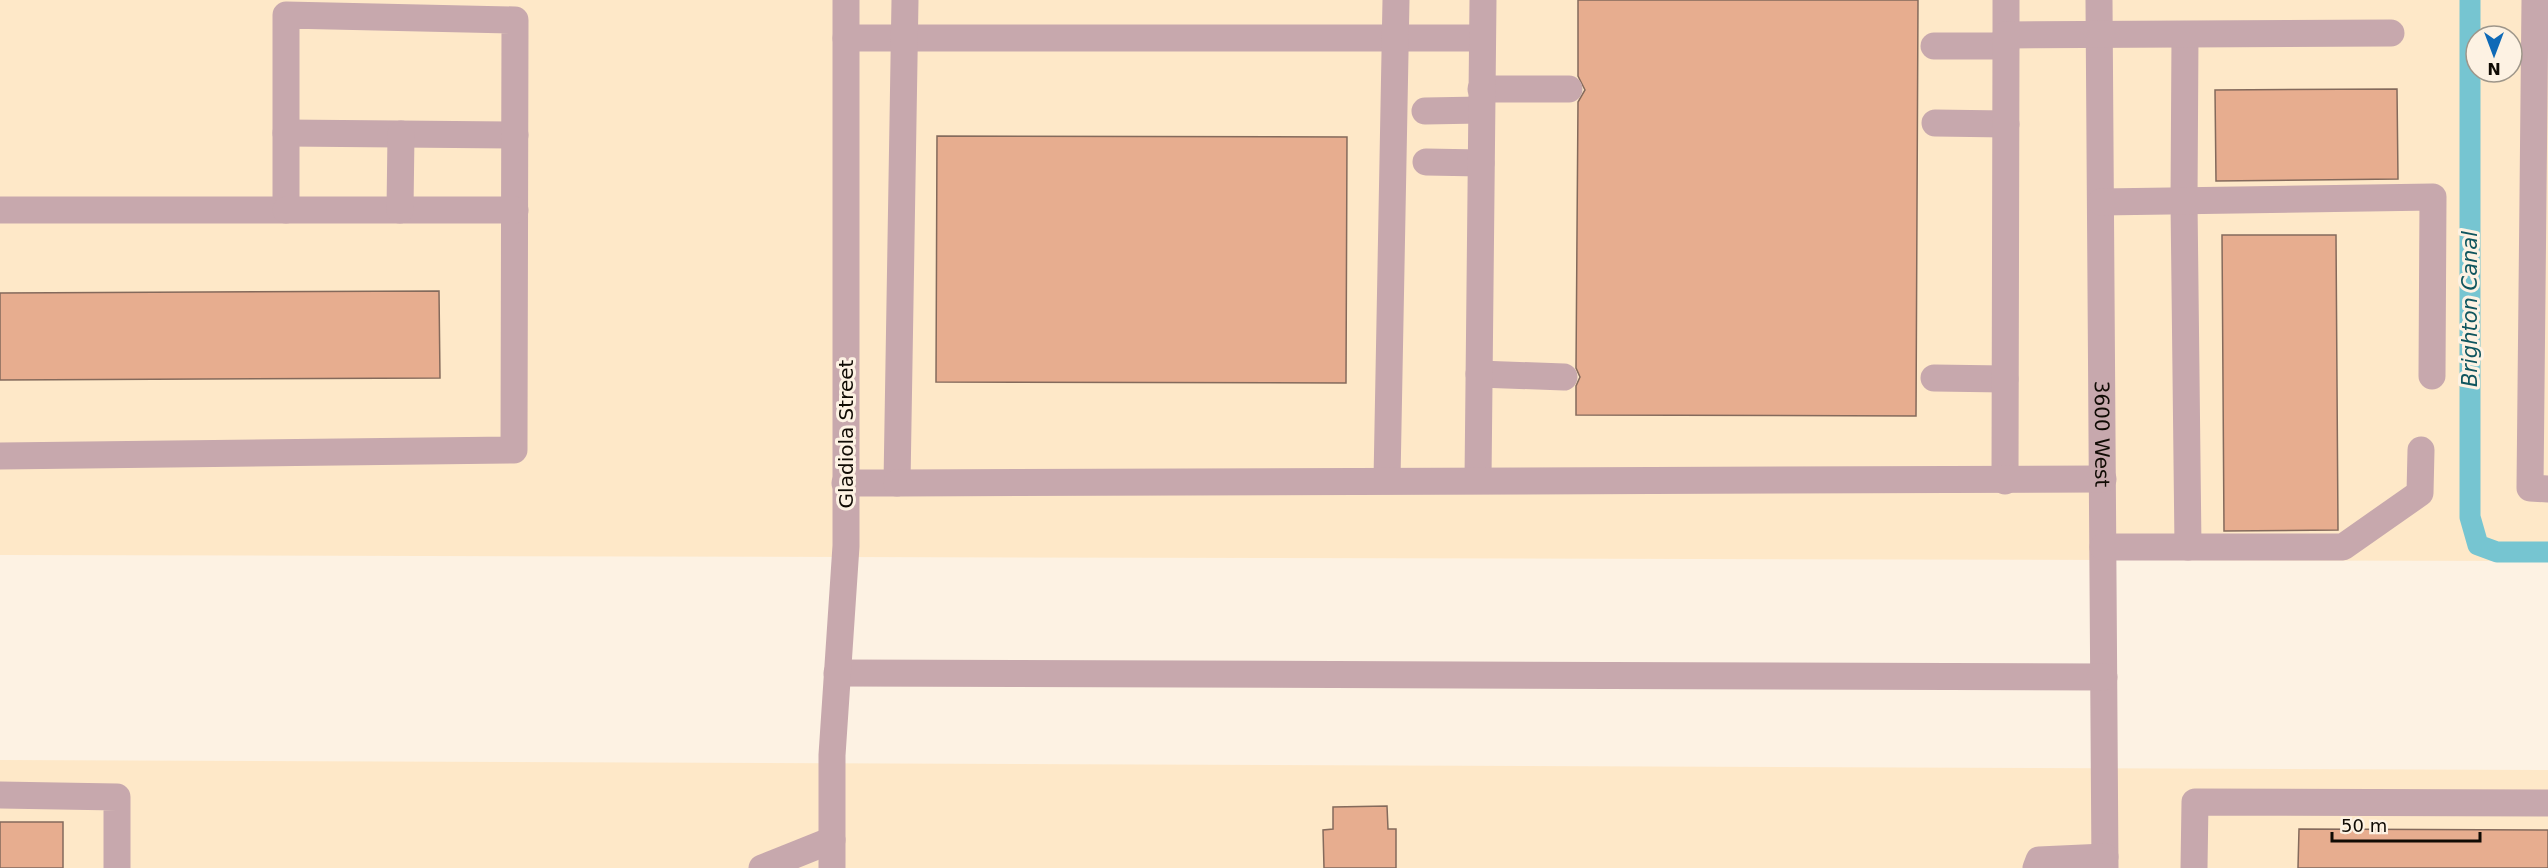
<svg xmlns="http://www.w3.org/2000/svg" width="2548" height="868" font-family="'DejaVu Sans',sans-serif">
<style>
.built{fill:#fee8c8;fill-rule:evenodd}
.lines{fill:none;stroke-linecap:round;stroke-linejoin:round}
.canal{stroke:#76c5d1;stroke-width:21}
.building{fill:#e7ad8f;stroke:#846a5c;stroke-width:1.5}
.minor{stroke:#c7a8ad;stroke-width:27}
.labels{text-anchor:middle;dominant-baseline:central;stroke-width:6;stroke-linejoin:round;paint-order:stroke}
.street-label{font-size:20px;fill:#100b04;stroke:#fdf2e3}
.water-label{font-size:21px;font-style:italic;fill:#0f555e;stroke:#fdf2e3}
</style>
<rect width="100%" height="100%" fill="#fdf2e3"/>
<!-- built -->
<g class="built">
<path d="M0,0h2548v561l-2548,-6zM2476,36h36v36h-36z"/>
<path d="M0,760l2548,10v98h-2548z"/>
</g>
<g class="lines">
<!-- canal -->
<path class="canal" d="M2470,0v517l8,28 19,7h51"/>
</g>
<!-- building -->
<g class="building">
<path d="M1578,0h340l-2,416 -340,-1v-29l4,-9 -4,-9 2,-266 7,-12 -7,-14z"/>
<path d="M2397,89l1,90 -182,2 -1,-91z"/>
<path d="M937,136l410,1 -1,246 -410,-1z"/>
<path d="M2222,235h114l2,295 -114,1z"/>
<path d="M439,291l1,87 -440,2v-87z"/>
<path d="M1387,806l1,23h8v39h-72l-1,-38 10,-1v-22z"/>
<rect x="0" y="822" width="63" height="46"/>
<path d="M2299,829l249,1v38h-250z"/>
</g>
<g class="lines">
<!-- minor -->
<g class="minor">
<path d="M2006,0v35"/>
<path id="s1" d="M2099,0l6,868"/>
<path d="M2535,0l-5,488 18,1"/>
<path d="M2185,35l-1,166 4,346"/>
<path d="M846,38h636"/>
<path d="M1934,46h72"/>
<path d="M1481,89h88"/>
<path d="M1425,111l56,-1"/>
<path d="M1935,123l71,1"/>
<path d="M286,133l229,2"/>
<path d="M1426,162l55,1"/>
<path d="M2101,202l332,-5 -1,179"/>
<path d="M0,210h286v-195l229,5 -1,430 -514,6"/>
<path d="M286,210h229"/>
<path d="M400,210l1,-76"/>
<path d="M1479,374l85,3"/>
<path d="M1934,378l71,1"/>
<path d="M1387,480l9,-480"/>
<path d="M1478,480l5,-480"/>
<path d="M2005,481l1,-446 385,-2"/>
<path d="M845,483h52l8,-483"/>
<path d="M897,483l1206,-4"/>
<path d="M2103,547h240l77,-54 1,-43"/>
<path d="M837,673l1267,4"/>
<path d="M0,795l117,2v71"/>
<path d="M762,868l70,-28"/>
<path d="M832,868v-113l14,-209v-546"/>
<path d="M2036,868l3,-8 66,-3"/>
<path d="M2194,868l1,-66 353,1"/>
</g>
</g>
<g class="labels">
<!-- street labels -->
<g class="street-label">
<text transform="translate(846 434) rotate(-90)">Gladiola Street</text>
<text stroke="none"><textPath href="#s1" startOffset="434">3600 West</textPath></text>
</g>
<!-- water labels -->
<g class="water-label">
<text transform="translate(2470 309) rotate(-90)">Brighton Canal</text>
</g>
</g>
<!-- north arrow -->
<g transform="translate(2494 54) rotate(180)"><circle r="28" fill="#fdf2e3" stroke="#9e968a" stroke-width="1.5"/>
<path d="M0-4.5L10 22L0 15L-10 22Z" fill="#0f6ab7"/>
<text y="-9" font-size="16" font-weight="bold" text-anchor="middle" fill="#100b04">N</text>
</g>
<!-- scale -->
<path d="M2332 832v9h148v-9" fill="none" stroke="#100b04" stroke-width="3"/>
<text x="2341" y="832" font-size="18" fill="#100b04" stroke="#fdf2e3" stroke-width="4.5" paint-order="stroke">50 m</text>
</svg>
